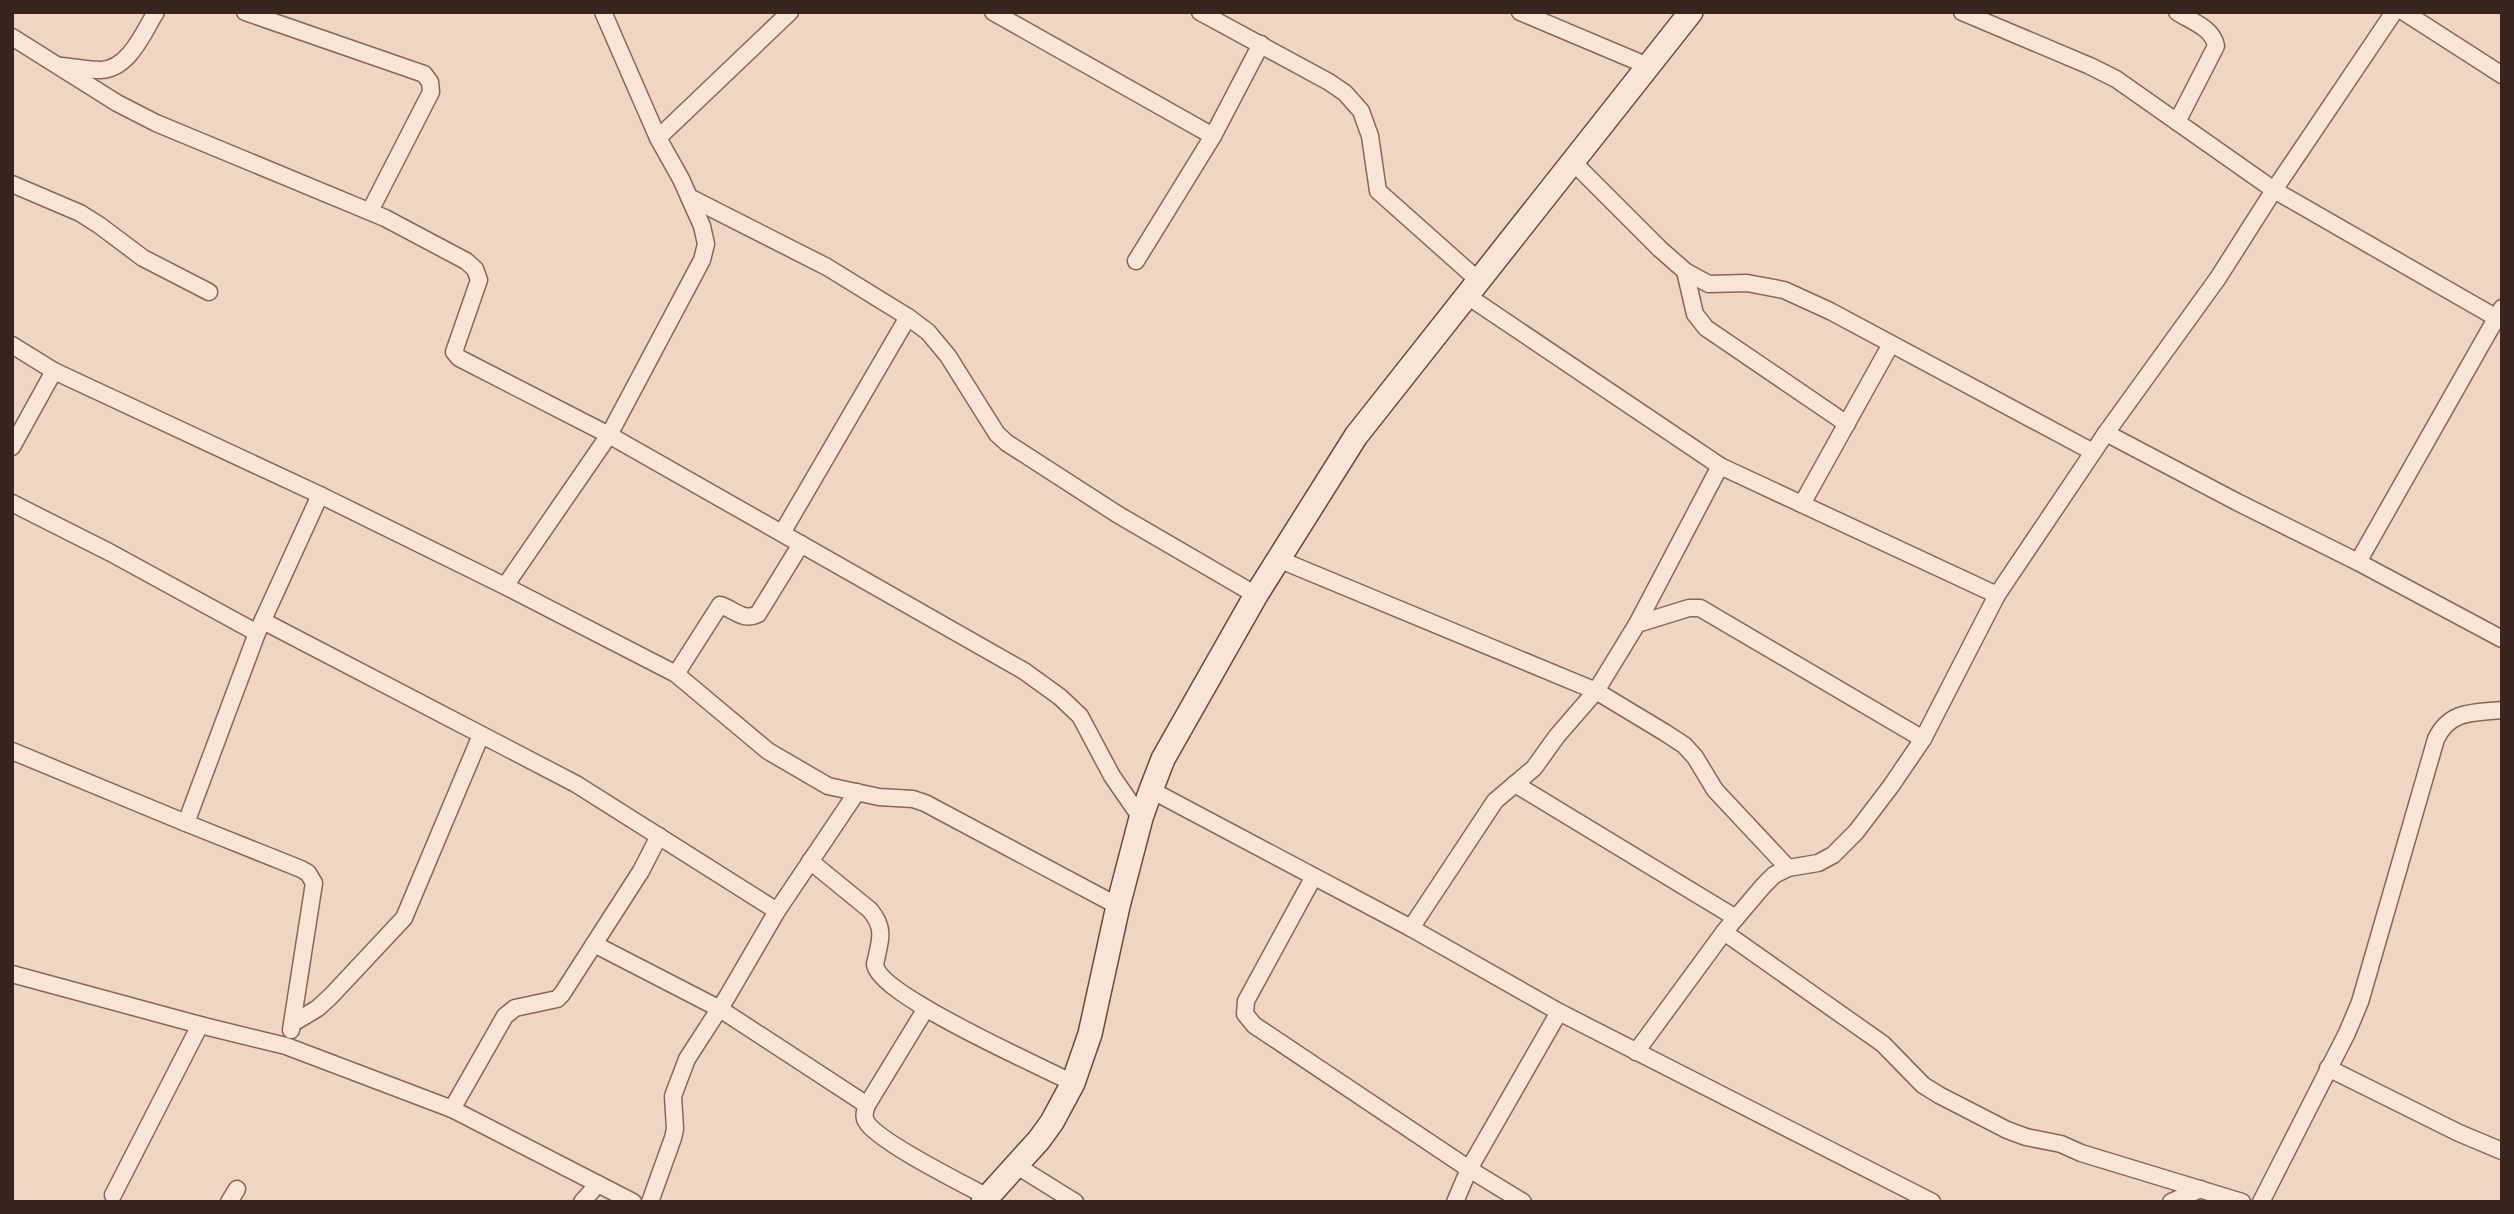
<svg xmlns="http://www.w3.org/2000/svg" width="2514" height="1214" font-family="Literata,serif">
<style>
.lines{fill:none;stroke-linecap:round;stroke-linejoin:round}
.street-casing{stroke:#876659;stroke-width:19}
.secondary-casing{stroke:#69483d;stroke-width:26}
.street{stroke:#f8e5d5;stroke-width:16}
.secondary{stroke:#f8e5d5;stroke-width:23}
</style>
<rect width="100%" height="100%" fill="#eed6c2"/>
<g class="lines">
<!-- street casing -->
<g class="street-casing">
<g id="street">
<path d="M245,12l179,62 6,8 1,10 -61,119"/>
<path d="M993,12l220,124"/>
<path d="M1200,12l129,70 16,11 16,18 9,25 8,55 100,89"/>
<path d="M1520,12l128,54"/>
<path d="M1962,12l128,54 26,13 158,111 228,131"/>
<path d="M2177,12c14,9 36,16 39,34l-39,76"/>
<path d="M2404,12l98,63"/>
<path d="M12,37l105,66 39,20 229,95 81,43 9,8 4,11 -25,72 5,6 150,77 415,236 36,26 20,19 32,60 29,42"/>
<path d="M62,66c12,1 26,4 39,4 28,-1 42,-37 55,-58"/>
<path d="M658,138l132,-126"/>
<path d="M1572,161l88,88 25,22 18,10 6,3 38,-1 37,7 46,21 263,141"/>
<path d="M12,184l68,29 19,12 44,33 66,34"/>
<path d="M689,197l138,70 81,50 20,15 20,24 49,78 10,9 110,71 139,81"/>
<path d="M1136,261l77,-125 48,-92"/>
<path d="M1685,271l10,43 11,14 141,96"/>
<path d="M1466,295l254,171 277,129"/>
<path d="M12,345l42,26 266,124 185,91 171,88 92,77 60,35 51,11 34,2 12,4 193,103"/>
<path d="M2106,433l131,69 121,60 144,77"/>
<path d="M12,447l42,-76"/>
<path d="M12,503l99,50 146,80"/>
<path d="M1802,504l89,-160"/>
<path d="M782,533l126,-216"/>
<path d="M1278,559l318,132 68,41 20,13 11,12 20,33 73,78"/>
<path d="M2358,562l144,-254"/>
<path d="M505,586l104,-151 93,-175 4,-16 -4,-18 -21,-47 -23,-41 -55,-126"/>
<path d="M263,621l313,163 201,127"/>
<path d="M1637,624l52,-16h11l223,131"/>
<path d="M676,674l44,-69c14,4 23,17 38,9l43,-70"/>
<path d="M12,751l174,72 71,-190 63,-138"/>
<path d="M1515,784l221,134"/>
<path d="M1151,790l260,138 148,84 373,190"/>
<path d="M186,823l115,46 7,4 6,10 -23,147"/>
<path d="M810,861l60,49c16,19 10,31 5,54 3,31 165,102 198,119"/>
<path d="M1313,878l-67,123 -1,13 9,11 215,144 54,33"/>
<path d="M1411,928l84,-127 39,-33 23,-32 39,-45 41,-67 83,-158"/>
<path d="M1724,932l159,112 40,41 16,10 68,35 19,7 35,7 20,9 161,49"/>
<path d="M594,944l126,65 147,96"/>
<path d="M12,974l188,51 86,21 166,63 181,93"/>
<path d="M925,1010l-58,95c-2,6 -4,11 -1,16 9,19 99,64 122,76"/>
<path d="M293,1023l25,-15 13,-12 73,-78 77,-183"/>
<path d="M1636,1052l88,-120 40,-47 10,-10 14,-7 30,-5 15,-8 23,-23 35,-46 32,-47 74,-144 109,-162 112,-155 56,-88 120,-178"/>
<path d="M2328,1068l131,65 43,18"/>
<path d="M452,1109l53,-93 10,-8 42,-9 5,-5 79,-123 18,-35"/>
<path d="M1017,1166l58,36"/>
<path d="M113,1195l87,-170"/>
<path d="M229,1202l8,-13"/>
<path d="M582,1202l16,-18"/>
<path d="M650,1202l23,-64 2,-9 -2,-33 14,-37 40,-62 50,-86 80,-119"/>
<path d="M1455,1202l14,-33 90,-157"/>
<path d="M2171,1202l30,-13"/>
<path d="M2261,1202l86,-169 13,-31 76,-263c14,-29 37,-26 66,-29"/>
</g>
</g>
<!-- secondary casing -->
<g class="secondary-casing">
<path id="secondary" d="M983,1202l56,-62 13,-18 21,-39 17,-49 28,-128 23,-88 10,-28 12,-31 93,-164 100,-159 335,-424"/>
</g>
<!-- street -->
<use href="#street" class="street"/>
<!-- secondary -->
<use href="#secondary" class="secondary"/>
</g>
<!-- border -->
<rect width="2514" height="1214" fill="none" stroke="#37241d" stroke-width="28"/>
</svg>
